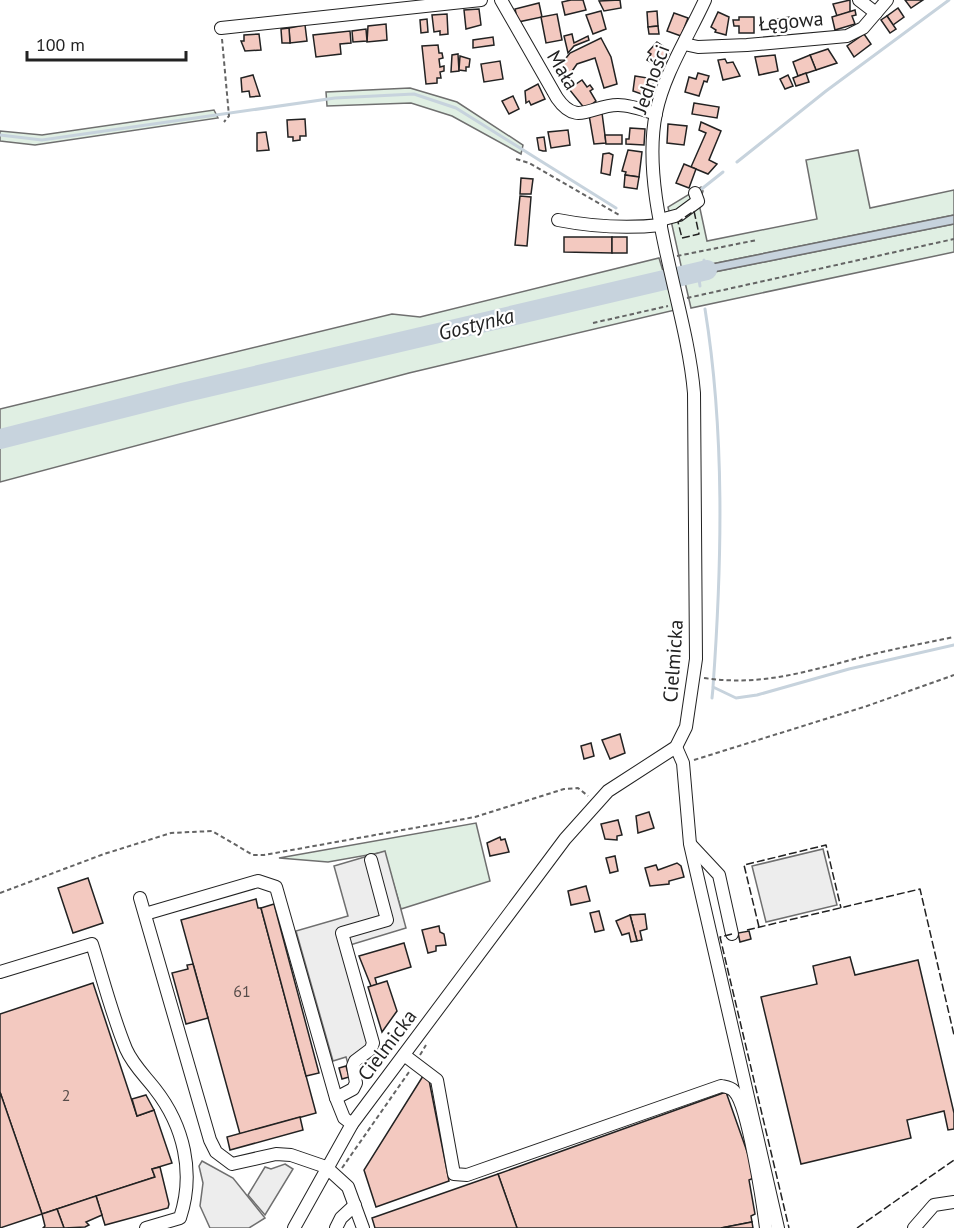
<svg xmlns="http://www.w3.org/2000/svg" width="954" height="1228" font-family="'PT Sans',sans-serif">
<style>
.green{fill:#e0efe3;stroke:#6f6f6f;stroke-width:1.5}
.parking{fill:#ededed;stroke:#6f6f6f;stroke-width:1.5}
.water{fill:#c7d3dd;stroke:#6f6f6f;stroke-width:1.5}
.lines{fill:none;stroke-linecap:round;stroke-linejoin:round}
.stream{stroke:#c7d3dd;stroke-width:3}
.river{stroke:#c7d3dd;stroke-width:20}
.building{fill:#f3c9c0;stroke:#222;stroke-width:1.5}
.minor-casing{stroke:#222;stroke-width:14}
.path{stroke:#646464;stroke-width:2;stroke-dasharray:4.5 3;stroke-linecap:butt}
.minor{stroke:#fff;stroke-width:12}
.fence{stroke:#222;stroke-width:1.5;stroke-dasharray:8 3;stroke-linecap:butt}
.labels{text-anchor:middle;dominant-baseline:central;stroke-width:4.5;stroke-linejoin:round;paint-order:stroke}
.number-label{font-size:16px;fill:#564c4a}
.street-label{font-size:20px;fill:#222;stroke:#fff}
.water-label{font-size:21px;font-style:italic;fill:#222;stroke:#fff}
</style>
<rect width="100%" height="100%" fill="#fff"/>
<!-- green -->
<g class="green">
<path d="M410,88l47,14 66,43 -2,9 -69,-38 -41,-13 -84,3 -1,-14z"/>
<path d="M214,110l4,8 -183,27 -35,-4v-10l42,4z"/>
<path d="M858,150l12,58 84,-18v25l-272,55 -14,-63 33,-20 2,4 -4,13 8,37 110,-22 -11,-59z"/>
<path d="M954,224v28l-263,56 -7,-30z"/>
<path d="M659,258l16,52 -266,63 -409,109v-73l392,-95 28,3z"/>
<path d="M476,823l14,58 -89,28 -17,-57 -56,10 -49,-4z"/>
</g>
<!-- parking -->
<g class="parking">
<path d="M823,849l14,56 -71,17 -14,-56z"/>
<path d="M385,851l21,77 -56,17 31,110 -6,2 2,7 -11,3 -2,-7 -16,4 -2,-7 -13,4 -37,-130 52,-15 -14,-50z"/>
<path d="M202,1161l31,17 32,40 -16,10h-39l-10,-22 3,-23 -4,-17z"/>
<path d="M285,1164l8,5 -28,46 -17,-20 17,-28 6,2z"/>
</g>
<!-- water -->
<path class="water" d="M954,215v9l-270,54 -2,-8z"/>
<g class="lines">
<!-- stream -->
<g class="stream">
<path d="M0,135l42,5 293,-42 79,-4 42,14 160,100"/>
<path d="M737,162l89,-71 123,-91"/>
<path d="M699,191l24,-19"/>
<path d="M704,270v-10"/>
<path d="M698,272l2,14"/>
<path d="M705,309c20,124 17,253 8,378l23,11 21,-3 92,-26 105,-24"/>
<path d="M712,698l1,-10"/>
</g>
<!-- river -->
<path class="river" d="M0,439l182,-46 525,-123"/>
</g>
<!-- building -->
<g class="building">
<path d="M571,0h12l3,10 -21,5 -3,-13z"/>
<path d="M620,0l1,8 -17,3 -5,-10z"/>
<path d="M850,0v12l-13,4 -4,-12z"/>
<path d="M905,0h18l-12,8z"/>
<path d="M539,3l3,14 -24,5 -3,-13z"/>
<path d="M898,8l6,9 -11,8 -6,-9z"/>
<path d="M479,9l2,16 -15,4 -2,-19z"/>
<path d="M855,10l1,5 -4,1 3,8 -20,6 -3,-13z"/>
<path d="M601,11l5,18 -13,5 -7,-19z"/>
<path d="M657,11l1,15 -10,1 -1,-15z"/>
<path d="M718,12l11,5 -3,18 -11,-3 1,-2 -5,-3z"/>
<path d="M674,13l14,5 -7,18 -14,-5z"/>
<path d="M447,14l1,20 -8,1v-4l-6,1 -2,-17z"/>
<path d="M557,14l5,26 -16,3 -5,-26z"/>
<path d="M887,16l9,13 -6,4 -9,-13z"/>
<path d="M739,17h15v16h-15v-7h-5l-1,-6h6z"/>
<path d="M789,17l1,12 -18,1 -1,-10z"/>
<path d="M427,19l1,13 -7,1 -1,-13z"/>
<path d="M386,24l1,16 -20,2 1,-16z"/>
<path d="M305,25l2,16 -17,2 -1,-15z"/>
<path d="M658,26l1,8h-10l-1,-7z"/>
<path d="M289,28l1,15h-8l-1,-14z"/>
<path d="M366,29l1,12 -14,1 -1,-11z"/>
<path d="M350,31l1,12 -11,1 1,10 -25,3 -3,-22z"/>
<path d="M259,34l2,16 -16,1 -4,-10h3v-6z"/>
<path d="M572,34l2,9 14,-7 1,4 -15,6 -6,7 -4,-17z"/>
<path d="M864,34l7,10 -17,13 -7,-11z"/>
<path d="M493,37l1,8 -21,3v-8z"/>
<path d="M601,38l10,19 6,27 -13,4 -9,-30 -18,6 -9,13 -10,-9 12,-15z"/>
<path d="M657,42l13,9 -9,17 -14,-8 4,-6 -3,-2z"/>
<path d="M438,45l1,8h3l1,5 -4,1 1,8 4,-1v5l-4,1 1,6h-4v5l-11,1 -4,-38z"/>
<path d="M828,49l9,14 -21,7 -6,-15z"/>
<path d="M458,54l1,17 -8,1 1,-17z"/>
<path d="M775,55l3,16 -19,4 -4,-18z"/>
<path d="M810,55l6,15 -18,6 -5,-14z"/>
<path d="M460,56l10,3 -1,8h-3v4l-7,-1z"/>
<path d="M725,59l2,4 6,-1 7,14 -17,4 -5,-20z"/>
<path d="M500,61l3,18 -19,3 -3,-18z"/>
<path d="M698,73l11,3 -2,6 -3,-1 -5,15 -14,-4 4,-15 7,2z"/>
<path d="M806,73l3,9 -13,4 -3,-8z"/>
<path d="M253,75l7,21 -10,1 -1,-6 -7,1 -1,-14z"/>
<path d="M788,75l5,11 -8,3 -5,-10z"/>
<path d="M635,76l19,3 -4,18 -17,-6z"/>
<path d="M582,80l5,7 3,-2 3,4 -3,2 6,10 -11,8 -16,-20z"/>
<path d="M538,84l7,15 -14,6 -2,-4 -3,2 -1,-12z"/>
<path d="M513,96l6,13 -10,5 -7,-13z"/>
<path d="M694,103l25,4 -2,11 -25,-4z"/>
<path d="M602,113l4,30 -12,1 -5,-29z"/>
<path d="M305,119l1,17h-6v4l-7,1v-4h-5l-1,-17z"/>
<path d="M701,122l20,9 -12,29 8,4 -9,10 -17,-7 15,-34 -7,-3z"/>
<path d="M668,124l19,2 -3,19 -17,-2z"/>
<path d="M630,128l15,1 -1,16 -18,-1v-5h3z"/>
<path d="M568,130l2,15 -19,3 -3,-16z"/>
<path d="M266,132l3,18 -12,1v-18z"/>
<path d="M605,135h17v9h-16z"/>
<path d="M544,137l2,14h-3l-4,-1 -2,-12z"/>
<path d="M628,150l14,2 -3,25 -14,-2 1,-3 -4,-1z"/>
<path d="M609,153l4,2 -3,20 -9,-2 2,-19z"/>
<path d="M684,164l12,5 -7,19 -13,-5z"/>
<path d="M625,175l14,2 -2,12 -13,-2z"/>
<path d="M521,178l12,1 -2,15h-11z"/>
<path d="M520,196l11,1 -4,49 -12,-1z"/>
<path d="M564,237h48v16l-48,-1z"/>
<rect x="612" y="237" width="15" height="16"/>
<path d="M620,734l5,19 -15,6 -8,-19z"/>
<path d="M591,743l3,13 -10,3 -3,-13z"/>
<path d="M649,812l5,16 -16,5 -2,-17z"/>
<path d="M618,820l4,15 -5,1v4l-12,-1 -4,-15z"/>
<path d="M500,837l1,3 4,-1 4,13 -19,4 -3,-13z"/>
<path d="M615,856l3,15 -8,2 -4,-15z"/>
<path d="M677,863l4,3 3,11 -15,4v3l-19,2 -5,-18 11,-3 2,5z"/>
<path d="M88,878l15,45 -30,10 -15,-45z"/>
<path d="M586,886l4,15 -19,4 -3,-14z"/>
<path d="M256,899l2,9h3l55,205 -76,21 -59,-214z"/>
<path d="M274,904l45,169 -13,3 -45,-168z"/>
<path d="M599,911l5,19 -9,2 -5,-19z"/>
<path d="M645,914l2,15 -7,2 2,9 -5,1 -7,-26z"/>
<path d="M630,915l7,26 -6,1 -2,-9 -7,2 -6,-14z"/>
<path d="M439,926l1,6 4,2 2,11 -10,1v5l-8,2 -6,-23z"/>
<path d="M749,931l2,8 -11,3 -2,-9z"/>
<path d="M404,943l7,24 -36,11 2,7 -6,1 -12,-30z"/>
<path d="M850,957l5,18 63,-15 36,153v16l-6,1 -4,-19 -37,9 4,18 -110,26 -40,-167 56,-13 -4,-18z"/>
<path d="M193,964l15,54 -22,6 -14,-51 16,-4 -1,-4z"/>
<path d="M387,981l10,30 -15,21 -14,-45z"/>
<path d="M93,983l44,133 17,-6 18,53 -20,6 3,8 -113,37 -42,-122v-78z"/>
<path d="M346,1066l3,11 -7,2 -3,-11z"/>
<path d="M428,1075l21,106 -73,26 -12,-37 59,-94z"/>
<path d="M0,1092l42,122 -42,14z"/>
<path d="M726,1092l30,85 -7,3 6,34 -4,2 1,6 -31,6h-204l-19,-54z"/>
<path d="M146,1095l8,15 -17,6 -5,-17z"/>
<path d="M300,1117l3,13 -73,20 -3,-13z"/>
<path d="M160,1167l9,37 -1,4 -63,17 -9,-29 59,-19 -3,-8z"/>
<path d="M498,1174l19,54h-142l-3,-10z"/>
<path d="M96,1196l6,19 -16,7 3,3 -4,2 -21,1 -7,-19z"/>
<path d="M57,1209l7,19h-21l2,-2 -3,-12z"/>
<path d="M752,1222l1,6h-32z"/>
</g>
<g class="lines">
<!-- minor casing -->
<g class="minor-casing">
<g id="minor">
<path d="M501,0l56,98c20,29 34,7 61,7 12,0 26,5 38,9"/>
<path d="M859,0l17,13"/>
<path d="M221,28l260,-28"/>
<path d="M684,44l14,3 49,-2 100,-9 16,-8 24,-28"/>
<path d="M558,220c36,7 67,9 103,5"/>
<path d="M660,220l19,-5 19,-14 -3,-8"/>
<path d="M676,747l7,16 7,81 88,384"/>
<path d="M691,845l28,30 13,59"/>
<path d="M140,898l70,242 6,12 16,12 44,-10 15,1 35,12 22,20 15,41"/>
<path d="M145,914l113,-33 18,6 60,211 8,20 8,6"/>
<path d="M0,972l92,-28c11,35 20,71 34,105 7,16 19,27 29,40 29,37 40,84 25,129l-34,10"/>
<path d="M404,1055l33,25 17,94 13,1 254,-89c5,1 9,1 13,5 14,14 29,113 32,137"/>
<path d="M336,1098l17,-9 3,-6 -3,-17 2,-5 16,-12 2,-6 -31,-110 45,-13 -16,-60"/>
<path d="M294,1228l58,-104 213,-285 43,-48 68,-44 10,-20 10,-68 -2,-266c-7,-86 -55,-197 -38,-280 8,-39 32,-76 49,-113"/>
<path d="M336,1228l5,-10 14,-13"/>
<path d="M914,1228l20,-23 20,-3"/>
</g>
</g>
<!-- path -->
<g class="path">
<path d="M222,39l7,77 -5,6"/>
<path d="M516,159l13,4 90,52"/>
<path d="M677,256l80,-16"/>
<path d="M687,298l267,-59"/>
<path d="M593,323l75,-17"/>
<path d="M704,678c54,8 99,-5 150,-19 33,-9 67,-15 100,-22"/>
<path d="M694,760l173,-54 87,-31"/>
<path d="M0,893l104,-39 67,-21 41,-2 41,24h11l211,-38 89,-28 14,-1 10,8"/>
<path d="M420,1055l6,-10"/>
<path d="M342,1168l67,-96"/>
</g>
<!-- minor -->
<use href="#minor" class="minor"/>
<!-- fence -->
<g class="fence">
<path d="M694,211l5,23 -17,4 -4,-16z"/>
<path d="M759,927l-15,-62 82,-20 15,63"/>
<path d="M747,930l173,-41 34,146"/>
<path d="M732,934l-12,3 69,291"/>
<path d="M857,1228l97,-68"/>
</g>
</g>
<g class="labels">
<!-- number labels -->
<g class="number-label">
<text x="242" y="991">61</text>
<text x="66" y="1095">2</text>
</g>
<!-- street labels -->
<g class="street-label">
<text transform="translate(791 21) rotate(-5)">Łęgowa</text>
<text transform="translate(563 70) rotate(59)">Mała</text>
<text transform="translate(651 79) rotate(-70)">Jedności</text>
<text transform="translate(673 661) rotate(-86)">Cielmicka</text>
<text transform="translate(387 1045) rotate(-53)">Cielmicka</text>
</g>
<!-- water labels -->
<g class="water-label">
<text transform="translate(476 324) rotate(-14)">Gostynka</text>
</g>
</g>
<!-- scale -->
<path d="M27 51v9h159v-9" fill="none" stroke="#222222" stroke-width="3"/>
<text x="36" y="51" font-size="18" fill="#222222" stroke="#ffffff" stroke-width="4.5" paint-order="stroke">100 m</text>
</svg>
